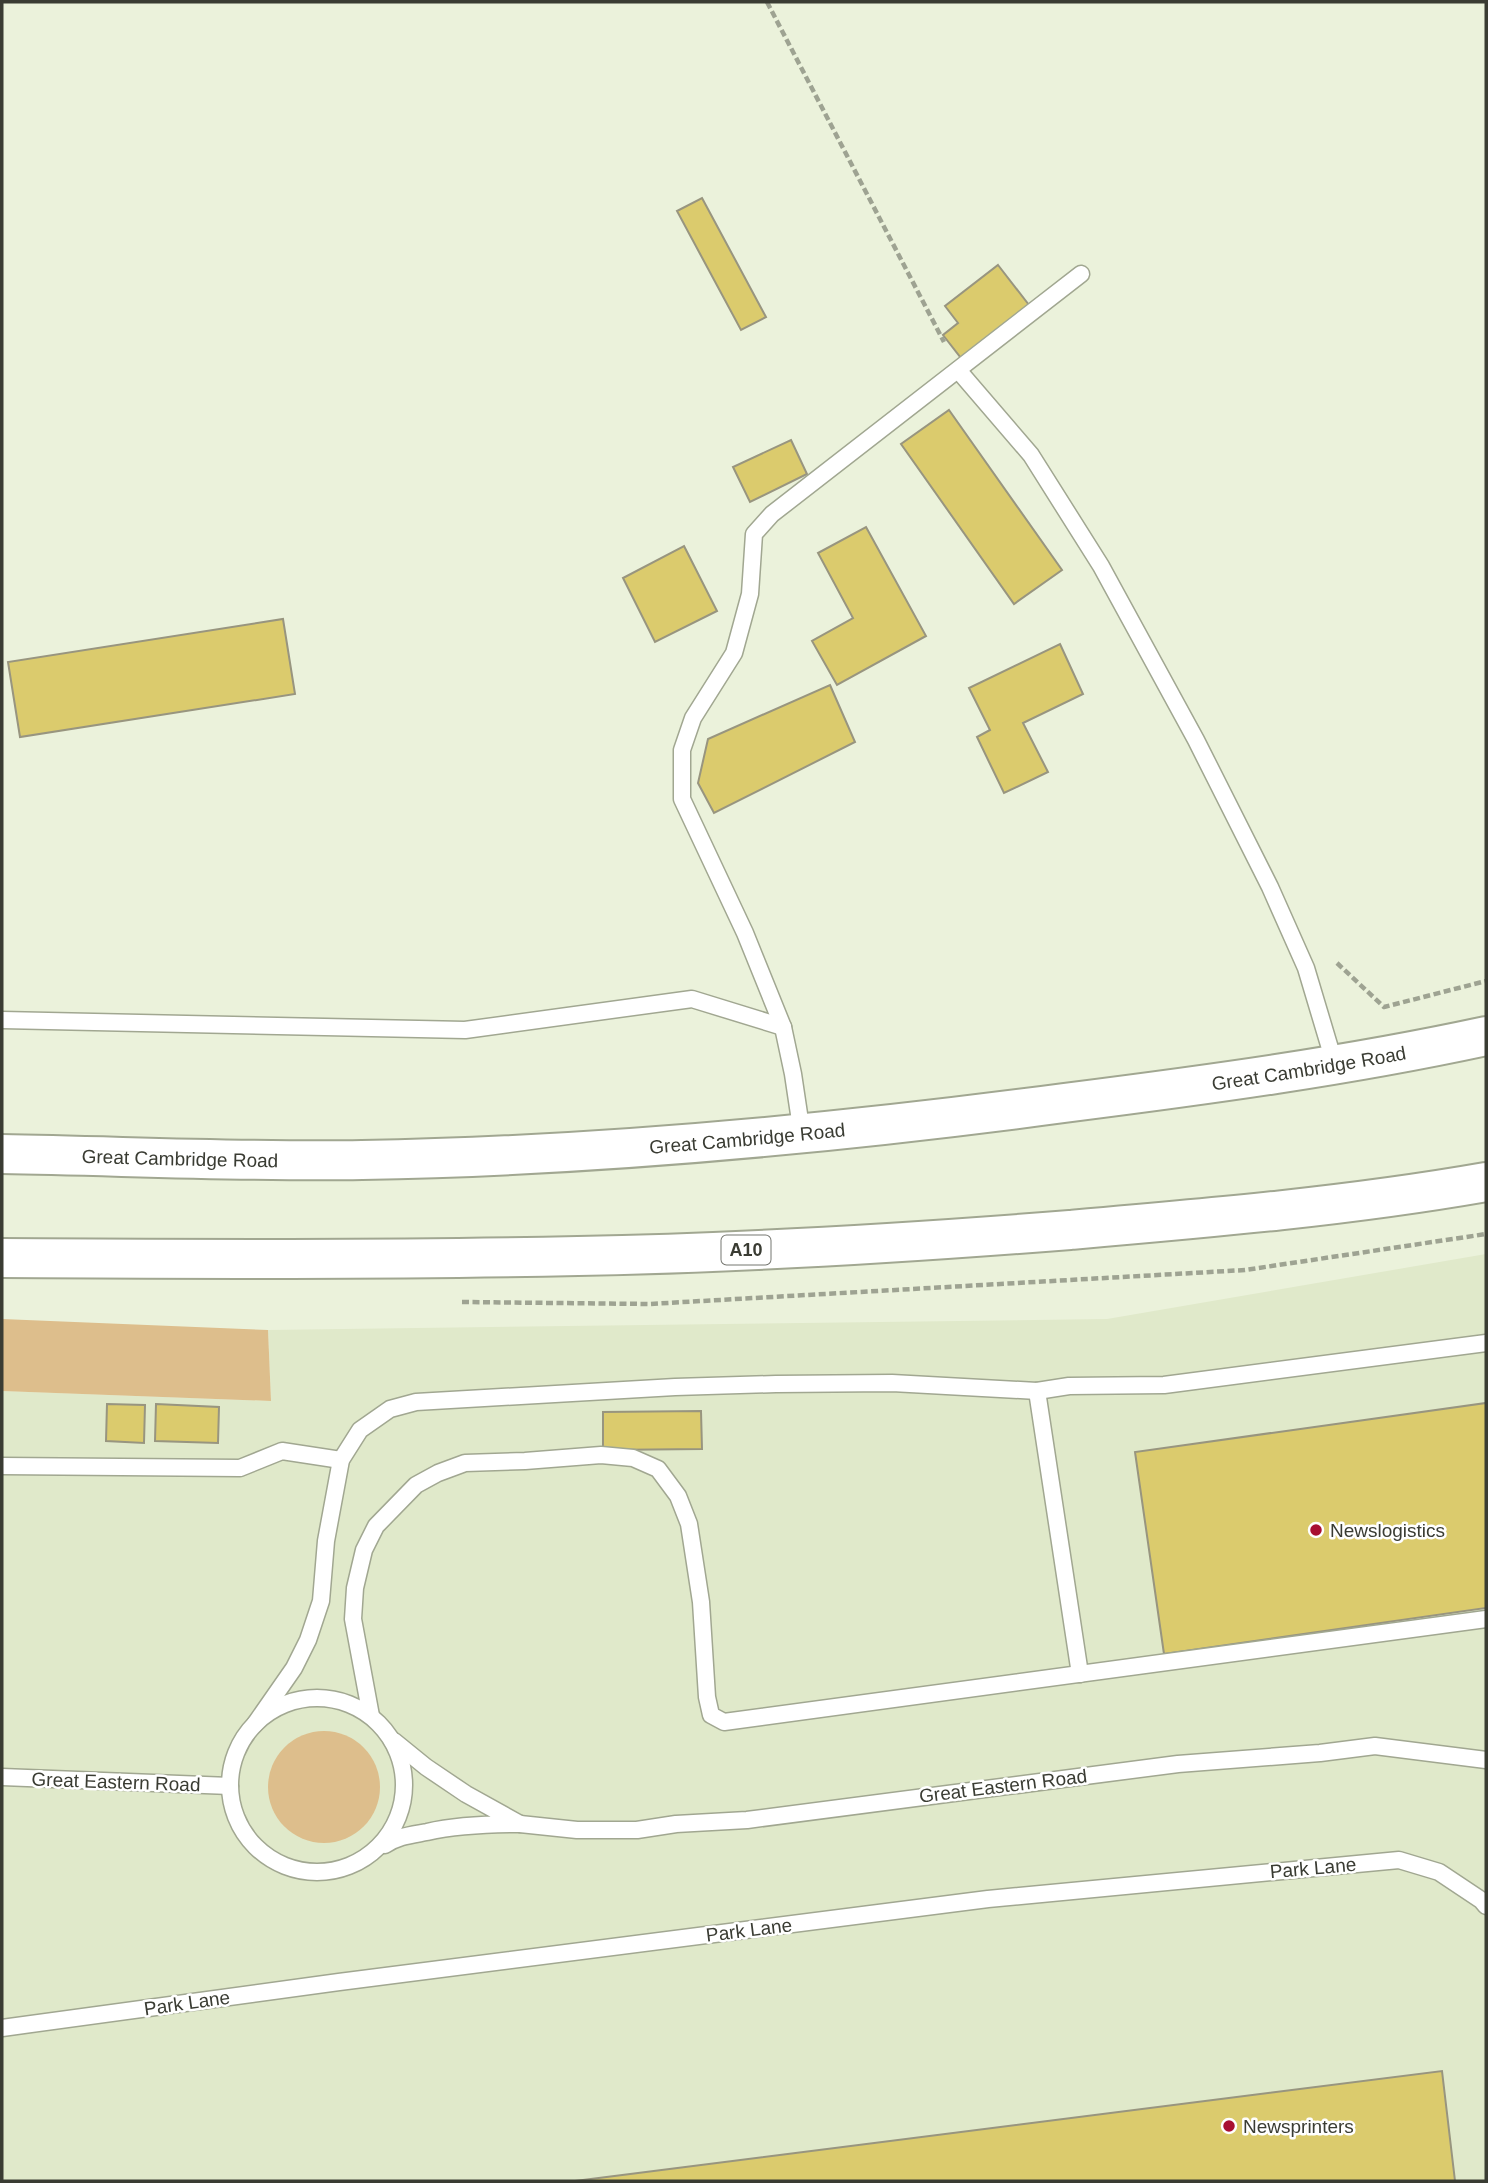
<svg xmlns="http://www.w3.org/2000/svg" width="1488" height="2183" font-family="Helvetica,sans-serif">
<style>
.built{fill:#e0e9ca}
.green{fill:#ddbe8c}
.building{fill:#dbcb6d;stroke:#98957f;stroke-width:2}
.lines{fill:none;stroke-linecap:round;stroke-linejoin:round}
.service-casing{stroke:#a1a791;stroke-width:19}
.trunk-casing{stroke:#a1a791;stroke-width:42}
.path{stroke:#9ea392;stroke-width:4.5;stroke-dasharray:7 3.5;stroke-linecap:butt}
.service{stroke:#fff;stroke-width:16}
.trunk{stroke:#fff;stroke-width:38}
.poi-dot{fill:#a80f31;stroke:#fff;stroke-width:2.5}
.labels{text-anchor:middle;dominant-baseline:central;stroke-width:5;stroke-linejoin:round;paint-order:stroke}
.shield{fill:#fff;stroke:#757670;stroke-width:2}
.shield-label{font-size:18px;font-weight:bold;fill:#3a3c33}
.street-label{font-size:19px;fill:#3a3c33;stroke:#fff}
.poi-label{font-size:19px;fill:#3a3c33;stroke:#fff;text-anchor:start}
</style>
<rect width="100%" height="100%" fill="#ebf2db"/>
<!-- built -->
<path class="built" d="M1486,1254v927h-1484v-790l269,10 -3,-71 839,-11z"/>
<!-- green -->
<g class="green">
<path d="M2,1319l266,11 3,71 -269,-10z"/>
<circle cx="324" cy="1787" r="56"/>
</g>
<!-- building -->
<g class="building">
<path d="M702,198l64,119 -25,13 -64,-119z"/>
<path d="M998,265l31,40 -68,53 -18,-23 15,-12 -13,-17z"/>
<path d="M949,410l113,160 -48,34 -113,-160z"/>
<path d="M791,440l16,34 -57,28 -17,-35z"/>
<path d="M866,527l60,109 -89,49 -25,-44 41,-23 -35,-65z"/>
<path d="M684,546l33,65 -62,31 -32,-64z"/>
<path d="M283,619l12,75 -275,43 -12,-75z"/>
<path d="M1060,644l23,50 -60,29 25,49 -44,21 -27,-56 13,-7 -21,-42z"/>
<path d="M830,685l25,57 -141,71 -16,-30 10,-44z"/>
<path d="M1486,1403v205l-322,46 -29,-202z"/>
<path d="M107,1404l38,1 -1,38 -38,-2z"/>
<path d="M156,1404l63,3 -1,36 -63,-2z"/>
<path d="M701,1411l1,38 -99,1v-38z"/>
<path d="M1442,2071l13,110h-880z"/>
</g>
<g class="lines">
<!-- service casing -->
<g class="service-casing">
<g id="service">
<path d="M958,370l73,85 70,111 95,174 74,147 36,81 29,97"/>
<path d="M2,1020l463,10 227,-31 91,28"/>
<path d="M802,1134l-9,-60 -10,-47 -38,-94 -63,-134v-49l11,-32 41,-65 16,-59 4,-60 18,-20 309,-240"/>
<path d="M1037,1391l43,283"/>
<path d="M2,1466l238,2 42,-17 59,9"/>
<circle cx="317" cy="1785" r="87"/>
<path d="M371,1716l-18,-97 2,-31 9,-38 12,-24 40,-41 22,-12 27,-10 60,-2 76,-6 32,3 25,11 20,27 11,28 12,78 6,95 4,18 13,7 762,-103"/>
<path d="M255,1724l39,-56 14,-28 13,-39 5,-60 15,-81 19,-30 30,-21 26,-7 259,-15 101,-3 116,-1 145,8 32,-5 95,-1 322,-42"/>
<path d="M2,1777l228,9"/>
<path d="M520,1824l57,6h60l39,-6 71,-4 431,-56 142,-11 55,-7 111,14"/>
<path d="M385,1845c13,-9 26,-10 42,-13 31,-7 61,-8 93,-8l-54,-30 -40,-27 -32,-26"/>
<path d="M2,2028l337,-46 649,-83 411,-39 40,12 42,28 5,6"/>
</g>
</g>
<!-- trunk casing -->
<g class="trunk-casing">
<g id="trunk">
<path id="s1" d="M2,1154c120,2 240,8 360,6 235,-4 469,-26 702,-57 142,-18 283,-37 422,-67"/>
<path d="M2,1258c192,1 384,2 576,-2 164,-3 328,-13 492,-26 139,-12 279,-24 416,-48"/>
</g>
</g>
<!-- path -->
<g class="path">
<path d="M767,2l177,340"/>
<path d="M1337,963l47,44 102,-26"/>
<path d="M462,1302l187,2 596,-34 241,-36"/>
</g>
<!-- service -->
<use href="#service" class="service"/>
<!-- trunk -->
<use href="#trunk" class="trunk"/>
</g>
<!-- markers -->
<g class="poi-dot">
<circle cx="1316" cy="1530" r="7"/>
<circle cx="1229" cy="2126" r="7"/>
</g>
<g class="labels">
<!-- shield labels -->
<rect class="shield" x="721.5" y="1235.5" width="49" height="29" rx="5"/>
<g class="shield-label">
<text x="746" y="1250">A10</text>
</g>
<!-- street labels -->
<g class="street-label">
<text stroke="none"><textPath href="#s1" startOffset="1312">Great Cambridge Road</textPath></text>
<text stroke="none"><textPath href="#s1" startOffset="746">Great Cambridge Road</textPath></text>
<text stroke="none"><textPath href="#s1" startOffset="178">Great Cambridge Road</textPath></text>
<text transform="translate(116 1782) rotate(2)">Great Eastern Road</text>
<text transform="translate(1003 1786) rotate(-7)">Great Eastern Road</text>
<text transform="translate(1313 1868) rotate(-5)">Park Lane</text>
<text transform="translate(749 1930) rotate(-7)">Park Lane</text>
<text transform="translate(187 2003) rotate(-8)">Park Lane</text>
</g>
<!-- poi labels -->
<g class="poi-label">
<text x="1330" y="1530">Newslogistics</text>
<text x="1243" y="2126">Newsprinters</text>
</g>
</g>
<!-- border -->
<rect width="1488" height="2183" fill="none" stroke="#3a3c33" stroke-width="7"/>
</svg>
